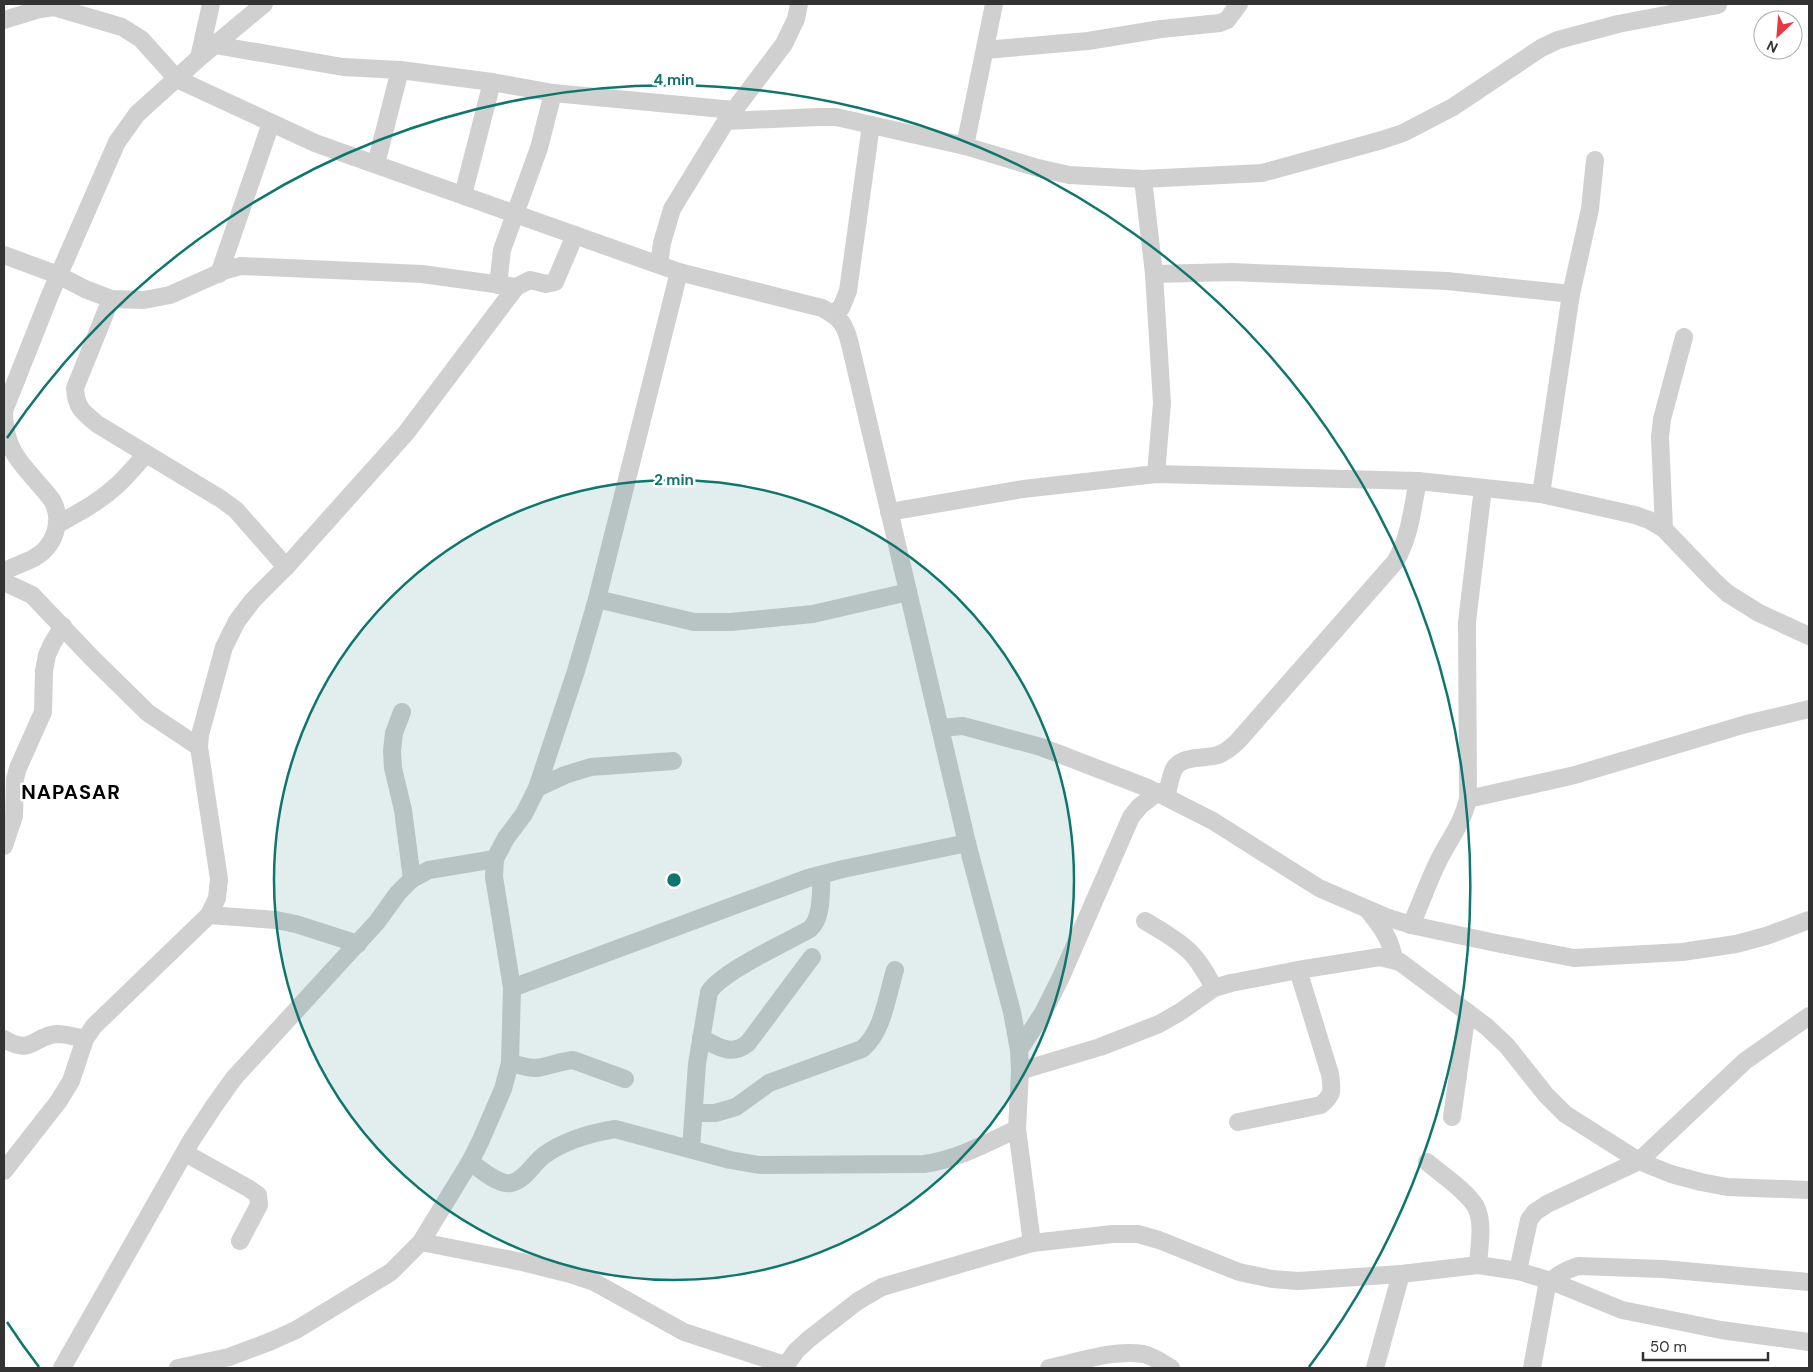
<svg xmlns="http://www.w3.org/2000/svg" width="1813" height="1372" font-family="'DM Sans',sans-serif">
<style>
.lines{fill:none;stroke-linecap:round;stroke-linejoin:round}
.minor{stroke:#d0d0d0;stroke-width:18}
.ring{fill:none;stroke:#0f766e;stroke-width:2.5}
.labels{text-anchor:middle;dominant-baseline:central;stroke-width:5;stroke-linejoin:round;paint-order:stroke}
.district-label{font-size:20px;font-weight:bold;letter-spacing:1px;fill:#000;stroke:#fff}
.centre{fill:#0f766e;stroke:#fff;stroke-width:2.5}
.ring-label{font-size:15px;text-anchor:middle;font-weight:bold;fill:#0f766e;stroke:#fff;stroke-width:5;stroke-linejoin:round;paint-order:stroke}
</style>
<rect width="100%" height="100%" fill="#fff"/>
<g class="lines">
<!-- minor -->
<g class="minor">
<path d="M4,20l36,-11 14,-2 68,20 19,12 36,40 138,64 364,129 143,36c19,10 23,16 28,36l117,499 45,169 7,38 1,21 -3,58 15,114"/>
<path d="M215,45l128,22 57,3 92,12 61,11 181,17"/>
<path d="M985,50l103,-9 73,-12 59,-6 7,-3 12,-16"/>
<path d="M199,58l12,-54"/>
<path d="M726,121l92,-4h18l129,29 73,22 31,7 74,4 119,-6 120,-33 21,-7 50,-26 88,-59 17,-8 60,-16 100,-19"/>
<path d="M965,146l29,-142"/>
<path d="M376,164l24,-94"/>
<path d="M1143,179l11,95 8,129 -6,71"/>
<path d="M463,195l29,-113"/>
<path d="M4,255l54,20 27,14 26,10 33,1 26,-5 56,-25 15,-4 181,8 94,13 14,-7 16,4 9,-2 20,-47"/>
<path d="M659,264l3,-21 10,-34 54,-88 58,-77 12,-25 3,-15"/>
<path d="M219,274l52,-151"/>
<path d="M1154,274l78,-2 215,9 124,13"/>
<path d="M498,285l4,-35 37,-102 14,-55"/>
<path d="M111,299l-36,89c1,20 8,24 22,36l124,75 15,11 50,57"/>
<path d="M832,313l9,-5 7,-17 23,-166"/>
<path d="M1541,494l30,-200 19,-85 5,-49"/>
<path d="M889,512l134,-23 133,-15 262,7 123,13 94,21 14,5 15,9 49,51 14,13 32,20 50,23"/>
<path d="M58,524c20,-11 39,-21 56,-36 12,-10 22,-23 32,-34"/>
<path d="M1664,529l-4,-92 2,-18 22,-82"/>
<path d="M4,571c9,-4 20,-8 30,-13 20,-11 30,-37 18,-58 -25,-33 -48,-44 -48,-89l46,-116 67,-153 20,-28 62,-56 65,-54"/>
<path d="M4,582l28,13 60,63 56,55 51,34"/>
<path d="M597,599l97,23h37l82,-8 95,-22"/>
<path d="M402,712l-8,21 -2,18 1,17 10,42 9,69"/>
<path d="M941,728l22,-2 78,21 107,41 65,33 106,67 67,29 25,8 85,18 78,15 108,-6 54,-8 30,-8 43,-16"/>
<path d="M537,788l28,-13 26,-8 82,-6"/>
<path d="M1166,796c3,-9 4,-19 8,-27 7,-14 32,-10 44,-14 8,-3 14,-8 20,-14l157,-179c15,-24 17,-53 23,-81"/>
<path d="M1468,799l107,-24 171,-51 63,-15"/>
<path d="M4,846l10,-30 1,-37 3,-11 25,-56 1,-41 3,-16 5,-11 11,-18"/>
<path d="M1368,910c13,16 23,29 26,50"/>
<path d="M209,915l67,5 20,4 62,20"/>
<path d="M1145,921c15,9 32,18 45,31 10,10 17,23 24,36"/>
<path d="M1411,925c11,-24 19,-49 31,-71 11,-20 21,-33 26,-55l-1,-177 16,-134"/>
<path d="M512,988l296,-110 35,-9 124,-26"/>
<path d="M701,1038c17,8 30,19 47,5l64,-86"/>
<path d="M4,1039c29,17 28,-3 53,-5 9,0 19,3 28,5"/>
<path d="M1019,1050l24,-37 18,-36 70,-160 9,-11 18,-14"/>
<path d="M510,1063c10,2 21,7 32,4 11,-2 19,-6 31,-7l52,19"/>
<path d="M1020,1071l80,-24 59,-23 21,-12 34,-24 17,-5 67,-13 82,-13 20,5 87,65 20,19 39,49 19,19 74,47 32,13 30,8 26,5 82,3"/>
<path d="M694,1113h21l21,-6 33,-24 93,-34c21,-17 25,-53 33,-79"/>
<path d="M1452,1117l15,-105"/>
<path d="M1238,1122l83,-17c13,-11 11,-15 9,-31l-32,-104"/>
<path d="M691,1149l6,-85 12,-72c14,-21 76,-49 101,-63 13,-12 10,-37 12,-54"/>
<path d="M185,1153l63,35 10,7 1,10 -19,36"/>
<path d="M470,1162c11,7 27,23 41,21 13,-2 22,-19 32,-27 20,-15 48,-23 72,-27l115,31 29,5 165,-1c34,-5 63,-21 93,-35"/>
<path d="M1427,1162c14,12 40,29 49,45 8,16 3,41 2,58"/>
<path d="M4,1171l54,-69 13,-21 14,-42 9,-13 115,-111 8,-17 2,-19 -20,-132 1,-12 24,-88 13,-26 16,-21 33,-33 120,-134 110,-146"/>
<path d="M421,1242l101,20 48,12 24,8 90,50 101,33"/>
<path d="M1518,1271l11,-51 6,-8 12,-8 92,-43 106,-100 64,-45"/>
<path d="M62,1368l129,-227 23,-35 20,-28 143,-156 21,-29 14,-14 17,-9 66,-11"/>
<path d="M178,1368l51,-11 40,-15 27,-12 95,-58 30,-30 49,-80 11,-22 22,-51 7,-26 2,-75 -18,-111 1,-18 11,-21 18,-24 13,-26 39,-117 21,-72 82,-327"/>
<path d="M784,1368l12,-17 13,-12 49,-38 24,-14 150,-44 81,-9h25l21,6 80,32 33,7 26,2 103,-7 77,-9 40,6 33,10 71,29 99,20 88,12"/>
<path d="M1049,1368c30,-6 63,-19 94,-14 10,2 20,9 28,14"/>
<path d="M1375,1368l26,-94"/>
<path d="M1532,1368l15,-82c7,-10 19,-16 31,-20l85,3 146,13"/>
</g>
</g>
<!-- distance rings -->
<circle cx="674" cy="880" r="400" fill="#0f766e" fill-opacity=".12"/>
<g class="ring">
<circle cx="674" cy="880" r="400"/>
<path d="M39 1367A800 800 0 0 1 7 1322M7 438A800 800 0 1 1 1309 1367"/>
</g>
<g class="labels">
<!-- district labels -->
<g class="district-label">
<text x="71" y="792">NAPASAR</text>
</g>
</g>
<circle cx="674" cy="880" r="8" class="centre"/>
<g class="ring-label">
<text x="674" y="85">4 min</text>
<text x="674" y="485">2 min</text>
</g>
<!-- border -->
<rect width="1813" height="1372" fill="none" stroke="#333333" stroke-width="10"/>
<!-- north arrow -->
<g transform="translate(1778 35) rotate(206)"><circle r="24" fill="#ffffff" stroke="#adadad"/>
<path d="M0-4L9 19L0 12L-9 19Z" fill="#e63946"/>
<text y="-8" font-size="14" font-weight="bold" text-anchor="middle" fill="#333333">N</text>
</g>
<!-- scale -->
<path d="M1643 1352v8h125v-8" fill="none" stroke="#333333" stroke-width="2.5"/>
<text x="1650" y="1352" font-size="15" fill="#333333" stroke="#ffffff" stroke-width="4" paint-order="stroke">50 m</text>
</svg>
